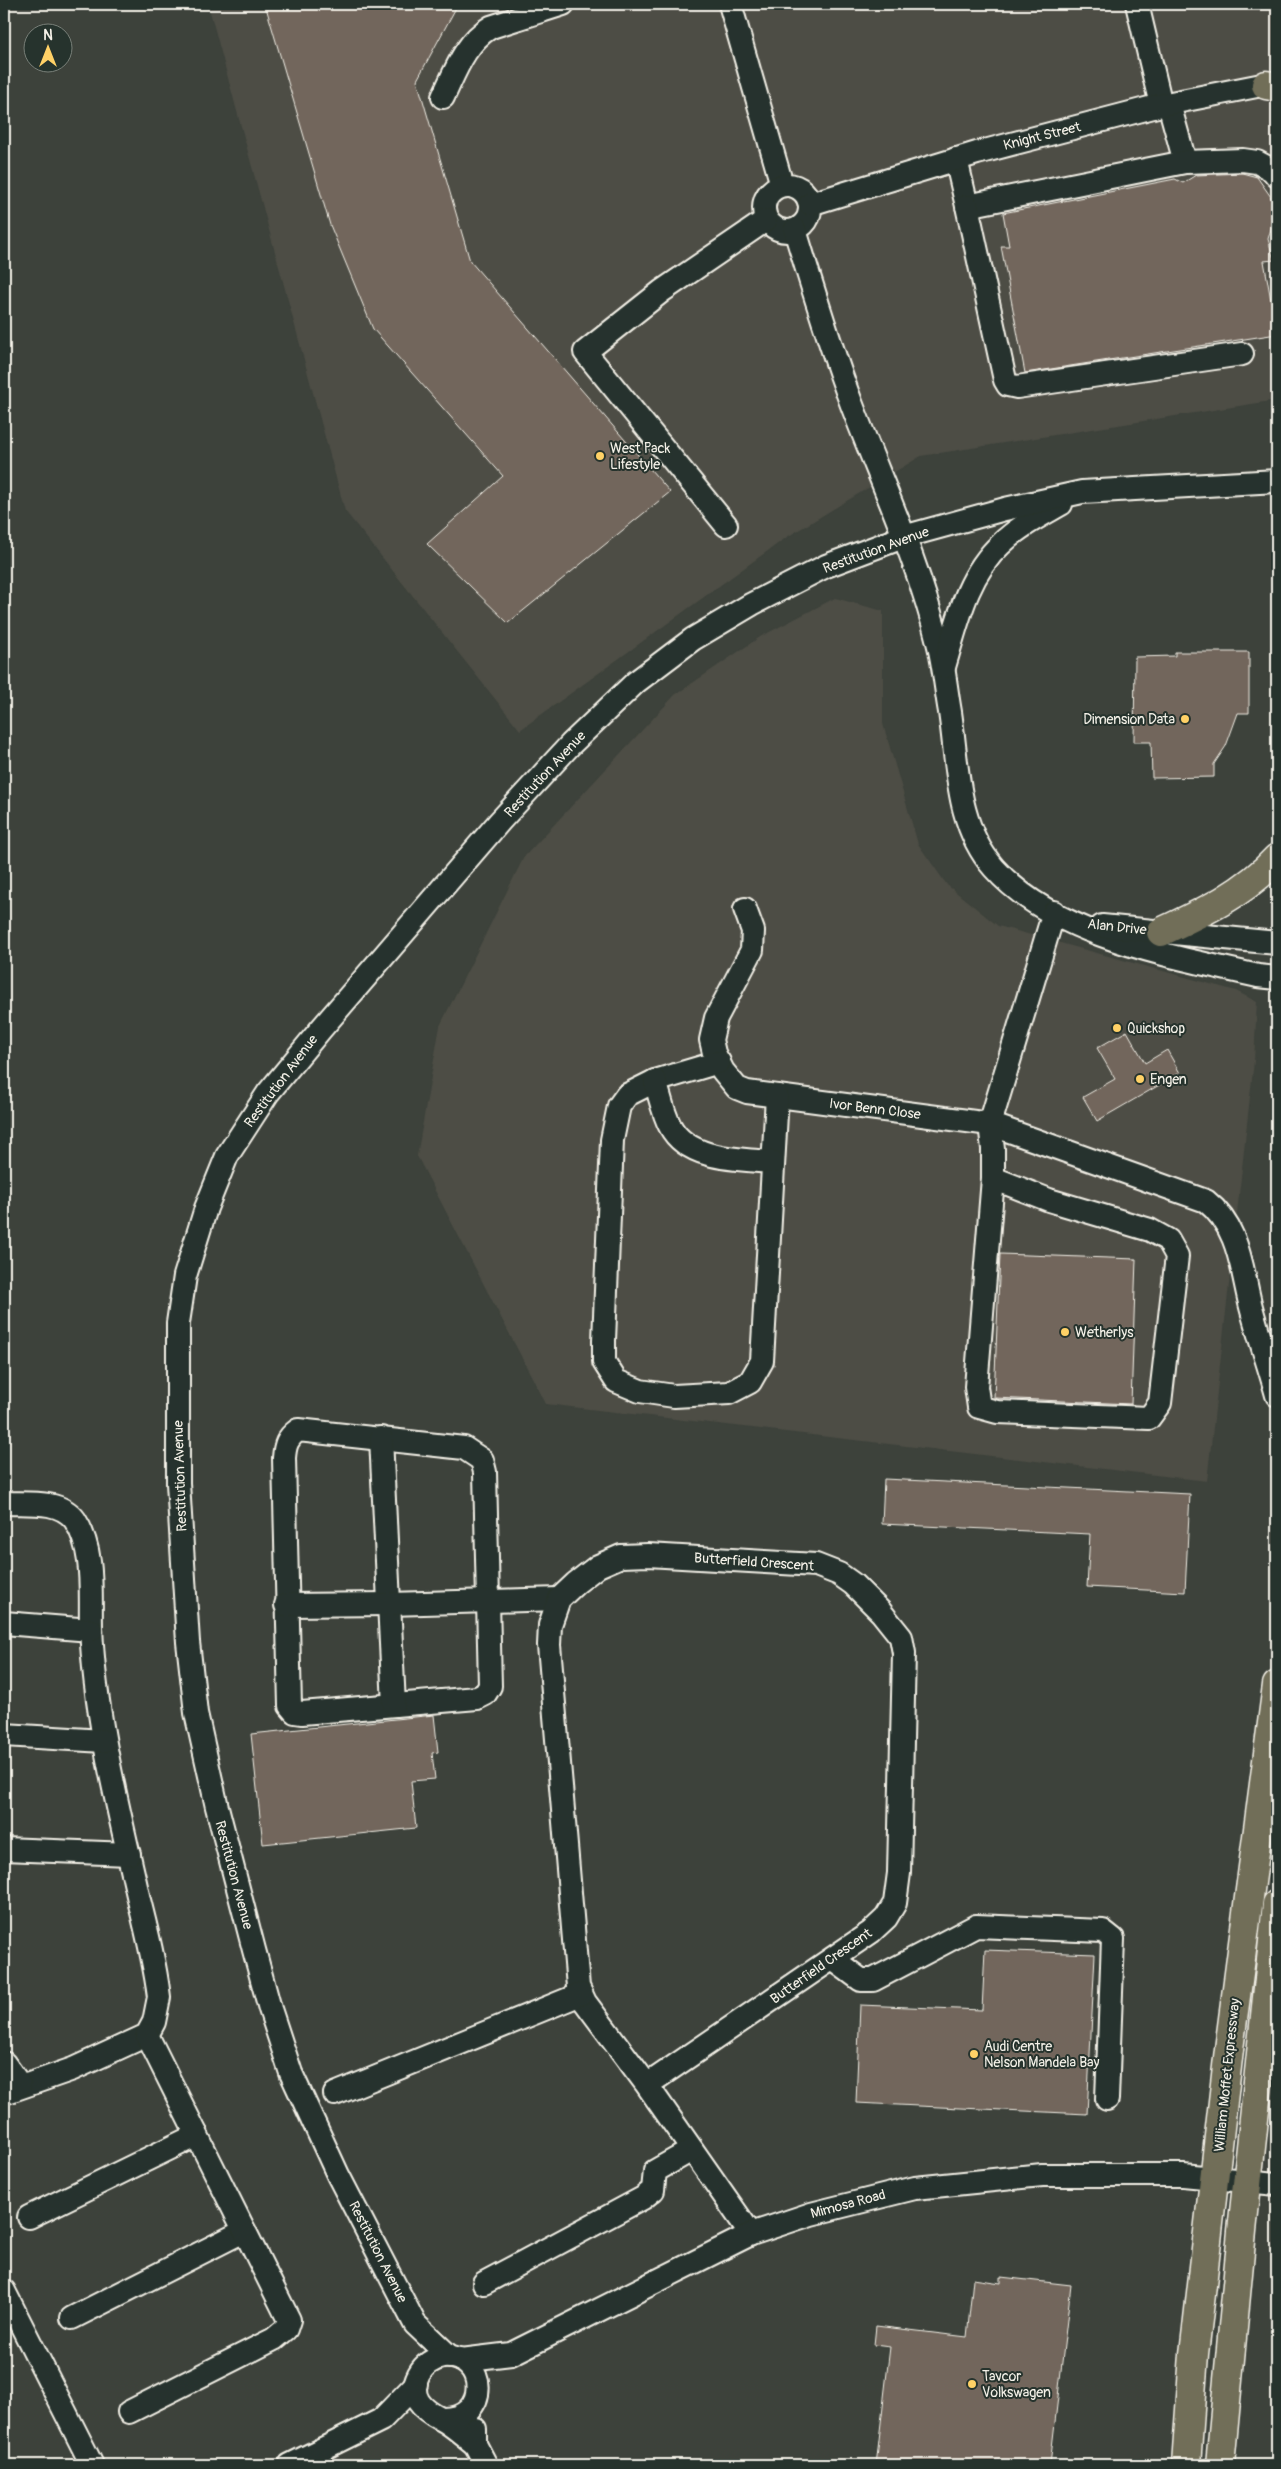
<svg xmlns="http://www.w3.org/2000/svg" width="1281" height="2469" font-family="Pangolin,sans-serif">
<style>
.built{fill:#4d4d45}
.building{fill:#72665c;stroke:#f4f1e8}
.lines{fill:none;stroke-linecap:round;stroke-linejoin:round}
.minor-casing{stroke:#f4f1e8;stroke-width:26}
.major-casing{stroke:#f4f1e8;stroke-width:31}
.minor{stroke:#26332d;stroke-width:22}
.major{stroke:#716e59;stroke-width:28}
.poi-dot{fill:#ffd166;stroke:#26332d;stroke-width:2}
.labels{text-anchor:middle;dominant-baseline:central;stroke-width:4;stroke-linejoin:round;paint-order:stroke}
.street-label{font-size:14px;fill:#f4f1e8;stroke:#26332d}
.poi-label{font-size:14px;fill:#f4f1e8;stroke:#26332d;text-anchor:start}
</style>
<rect width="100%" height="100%" fill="#3d423b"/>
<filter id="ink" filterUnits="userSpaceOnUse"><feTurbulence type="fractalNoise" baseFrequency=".02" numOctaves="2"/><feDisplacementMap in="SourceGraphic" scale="10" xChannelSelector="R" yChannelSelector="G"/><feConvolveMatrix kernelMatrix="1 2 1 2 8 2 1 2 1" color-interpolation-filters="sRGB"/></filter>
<g filter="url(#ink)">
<!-- built -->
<g class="built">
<path d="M208,4h1069v396l-356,56 -134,81 -267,193 -175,-219z"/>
<path d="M835,598l48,13v113l35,120 29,41 51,41 238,65 21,11 -3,59 -47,420 -661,-77 -129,-248 23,-130 84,-169 151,-162 85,-58z"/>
</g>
<!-- building -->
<g class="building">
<path d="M265,4h193l-41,76 53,181 200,231 -162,131 -81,-79 76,-68 -130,-147 -43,-104z"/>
<path d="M1242,173l15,4 14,20 4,19 -7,23 6,21 -10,1 13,73 -252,39 -24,-127h8l-6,-33 172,-34 8,4 13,-8z"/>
<path d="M1175,652h74v61h-11l-12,33 -12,18v13l-62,1 -1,-36h-17l1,-85 40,-1z"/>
<path d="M1127,1031l18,32 22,-13 13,23 -83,48 -14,-24 32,-18 -18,-31z"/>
<path d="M1000,1254l136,5 -5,145 -137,-6z"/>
<path d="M884,1479l306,15 -5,98 -98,-5 3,-53 -208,-10z"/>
<path d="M434,1715l4,37 -6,1 3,26 -24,2 5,47 -153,16 -12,-110z"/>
<path d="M985,1950l110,4 -8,160 -231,-11 4,-98 122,5z"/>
<path d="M1001,2277l70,8 -21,180h-174l14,-118 -16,-2 2,-19 91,11 6,-58 28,4z"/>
</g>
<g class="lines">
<!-- minor casing -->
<g class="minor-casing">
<g id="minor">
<path d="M730,4l52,181"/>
<path d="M1137,4l24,101"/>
<path d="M443,97c12,-25 22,-55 48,-70l72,-23"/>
<path d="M1169,104l16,58"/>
<path d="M956,159l11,47 218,-44 58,-2 14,2 15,8 5,6"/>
<circle cx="787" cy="208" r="23"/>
<path d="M810,204l167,-51 184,-48 116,-23"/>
<path d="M967,206l38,174 3,5 9,2 225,-33"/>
<path d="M795,230c18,59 35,117 57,175 30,79 67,158 87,241 5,21 7,44 11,66 8,54 6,113 44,156 61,69 178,88 264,108l19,2"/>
<path d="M726,525l-141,-173 77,-61 104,-71"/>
<path d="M944,667c13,-43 22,-91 57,-123 17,-17 39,-28 60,-40"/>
<path d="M745,909l8,22 -1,19 -36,68 -5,22 3,13 9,18 14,17 10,4 243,32 216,77c34,27 35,67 45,106 8,30 18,59 26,88"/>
<path d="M1102,926l175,17"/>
<path d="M719,1062l-64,19 -28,14 -8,11 -7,34 -8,201v21l12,19 24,10 34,5 55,-3 21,-11 12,-21 15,-265"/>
<path d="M655,1081c5,15 8,32 15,45 18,35 71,33 103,36"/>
<path d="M993,1178l56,22 101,30 18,10 9,16 -17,147 -11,15 -152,-6 -18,-5 -3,-20 17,-209v-29l-3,-25 64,-212"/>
<path d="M298,1430l166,18 18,12 3,12 5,214 -5,8 -8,4 -175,15 -7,-1 -5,-6 -6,-248c1,-13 3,-20 14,-28z"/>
<path d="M381,1438l13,267"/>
<path d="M4,1503c22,1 56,-4 71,17 20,31 15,72 16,107 4,93 28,183 48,273 8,32 16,64 20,97l-5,25 -7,13 -74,34 -69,24"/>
<path d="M286,1605l104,-1 169,-5"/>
<path d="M4,1623l87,7"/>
<path d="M4,1735l100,6"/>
<path d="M4,1849l125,5"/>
<path d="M834,1960l27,20h12l103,-54 127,5 10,8 -6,160"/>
<path d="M4,2063l16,22"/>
<path d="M647,2085l224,-153 15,-14 9,-15 4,-30 5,-220 -3,-16 -20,-25 -28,-28 -14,-10 -23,-9 -168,-10 -27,1 -23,10 -22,17 -17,16 -9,26 -1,20 29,342 7,15 62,83 104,149"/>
<path d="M335,2094l246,-100"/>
<path d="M29,2217l168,-82"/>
<path d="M484,2283l159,-85 10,-8 2,-19 37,-21"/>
<path d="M4,2291l88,174"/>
<path d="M72,2318l172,-87"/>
<path d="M450,2357l-35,-33 -77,-149 -47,-102 -21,-64 -16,-59 -37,-143 -21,-94 -8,-71 -10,-159v-160l7,-47 21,-68 21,-52 41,-63 53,-64 179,-208 71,-77 65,-62 57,-43 59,-35 74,-38 77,-29 102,-28 77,-17 195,-11"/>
<path d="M461,2360l50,-6 240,-120 60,-20 104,-26 127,-13h141l94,9"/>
<path d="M129,2412l145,-73 12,-10 3,-9 -142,-285"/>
<path d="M441,2419c50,2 47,-66 2,-62 -10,2 -19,8 -24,17 -12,23 4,36 22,45 12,6 23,17 34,25"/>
<path d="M475,2429v15l11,21"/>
<path d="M290,2465l91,-45 35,-36"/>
</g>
</g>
<!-- major casing -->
<g class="major-casing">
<g id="major">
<path d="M1266,85l11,2"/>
<path d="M1161,932c43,-20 84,-39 116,-74"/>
<path d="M1186,2465l8,-111 35,-305 48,-364"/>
<path d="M1220,2465l22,-234 35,-327"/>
</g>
</g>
<!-- minor -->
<use href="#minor" class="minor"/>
<!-- major -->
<use href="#major" class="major"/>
</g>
</g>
<!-- markers -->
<g class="poi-dot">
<circle cx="600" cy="456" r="5"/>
<circle cx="1185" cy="719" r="5"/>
<circle cx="1117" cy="1028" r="5"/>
<circle cx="1140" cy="1079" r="5"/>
<circle cx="1065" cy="1332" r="5"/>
<circle cx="974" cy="2054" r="5"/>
<circle cx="972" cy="2384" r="5"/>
</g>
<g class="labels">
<!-- street labels -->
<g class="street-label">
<text transform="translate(1042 136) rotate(-14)">Knight Street</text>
<text transform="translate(876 550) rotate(-20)">Restitution Avenue</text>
<text transform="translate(545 774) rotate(-47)">Restitution Avenue</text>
<text transform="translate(1117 927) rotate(6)">Alan Drive</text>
<text transform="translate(281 1081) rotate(-53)">Restitution Avenue</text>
<text transform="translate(875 1109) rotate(7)">Ivor Benn Close</text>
<text transform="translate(180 1476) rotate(-92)">Restitution Avenue</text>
<text transform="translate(754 1562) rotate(4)">Butterfield Crescent</text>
<text transform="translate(234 1875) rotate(75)">Restitution Avenue</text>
<text transform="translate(821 1966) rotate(-35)">Butterfield Crescent</text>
<text transform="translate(1227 2075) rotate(-84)">William Moffet Expressway</text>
<text transform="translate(848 2204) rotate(-15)">Mimosa Road</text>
<text transform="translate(378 2252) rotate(63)">Restitution Avenue</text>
</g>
<!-- poi labels -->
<g class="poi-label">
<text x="610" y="448">West Pack<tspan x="610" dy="16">Lifestyle</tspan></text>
<text x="1175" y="719" text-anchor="end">Dimension Data</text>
<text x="1127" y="1028">Quickshop</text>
<text x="1150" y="1079">Engen</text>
<text x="1075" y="1332">Wetherlys</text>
<text x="984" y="2046">Audi Centre<tspan x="984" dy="16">Nelson Mandela Bay</tspan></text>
<text x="982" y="2376">Tavcor<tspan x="982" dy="16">Volkswagen</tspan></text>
</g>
</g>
<!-- margin -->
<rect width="1281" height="2469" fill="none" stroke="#26332d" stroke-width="20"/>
<rect x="10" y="10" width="1261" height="2449" fill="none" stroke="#f4f1e8" stroke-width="2" filter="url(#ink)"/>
<!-- north arrow -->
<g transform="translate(48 48)"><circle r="24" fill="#26332d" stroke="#787f78"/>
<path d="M0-4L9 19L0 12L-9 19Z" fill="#ffd166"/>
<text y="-8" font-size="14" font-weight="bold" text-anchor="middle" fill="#f4f1e8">N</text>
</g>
</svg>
